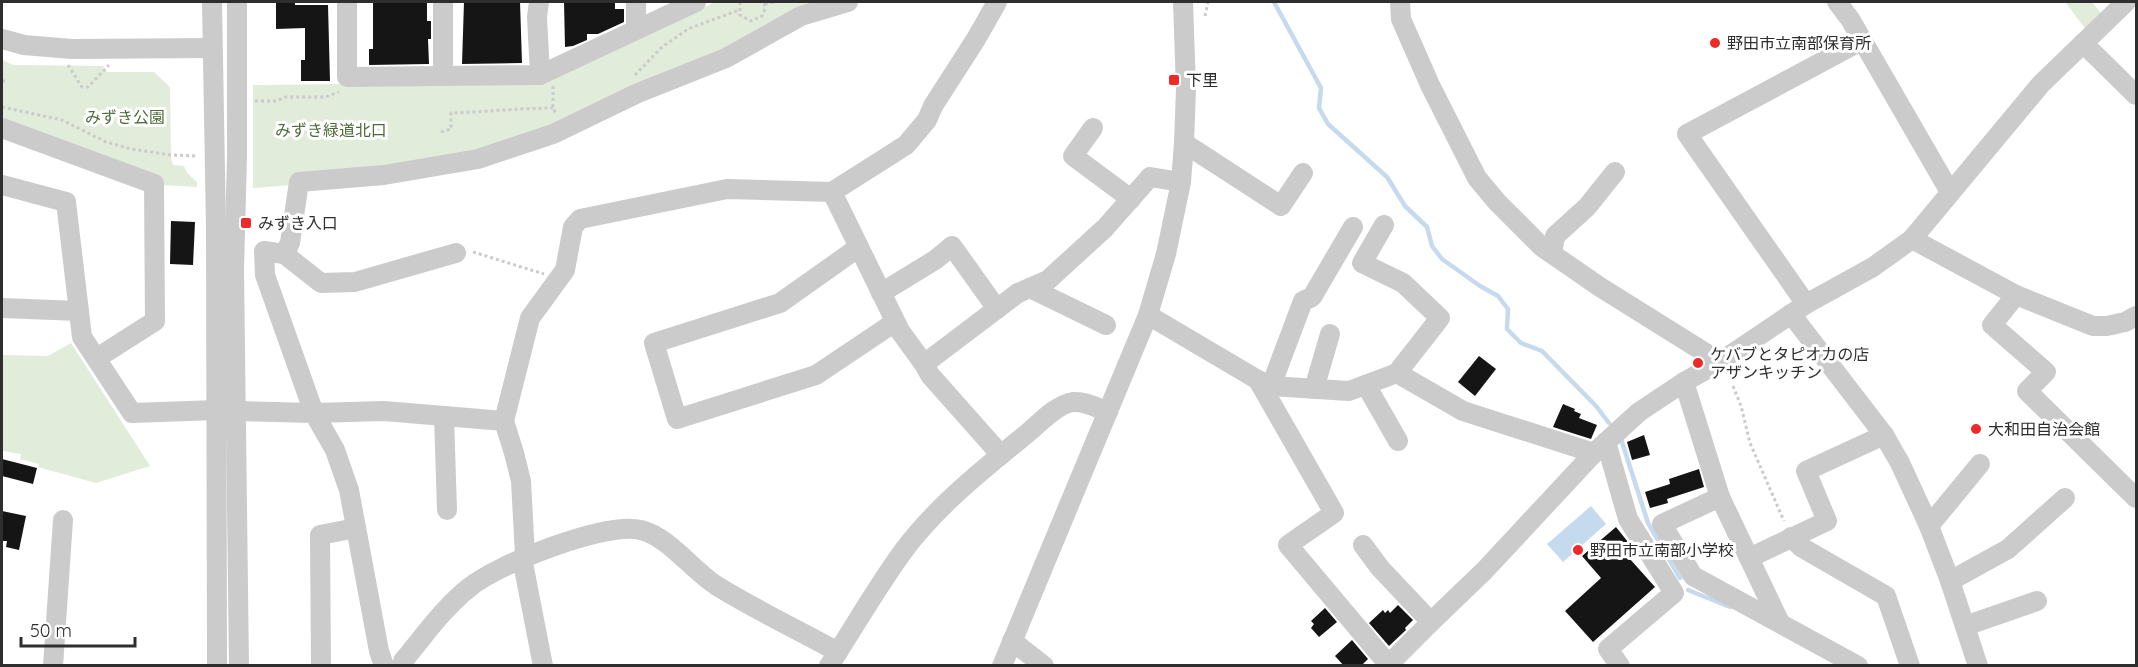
<svg xmlns="http://www.w3.org/2000/svg" width="2138" height="667" font-family="Quicksand,'Noto Sans JP',sans-serif">
<style>
.green{fill:#e2ecdb}
.water{fill:#c6daed}
.lines{fill:none;stroke-linecap:round;stroke-linejoin:round}
.stream{stroke:#c6daed;stroke-width:4.5}
.building{fill:#151515}
.path{stroke:#cbcbcb;stroke-width:3;stroke-dasharray:3 3;stroke-linecap:butt}
.minor{stroke:#cbcbcb;stroke-width:20}
.poi-dot{fill:#ed2a28;stroke:#fff;stroke-width:2}
.labels{text-anchor:middle;dominant-baseline:central;stroke-width:6;stroke-linejoin:round;paint-order:stroke}
.poi-label{font-size:16px;fill:#2e2e2e;stroke:#fff;text-anchor:start}
.park-label{font-size:16px;fill:#4c6b39;stroke:#fff}
</style>
<rect width="100%" height="100%" fill="#fff"/>
<!-- green -->
<g class="green">
<path d="M715,2h119l-138,64 -219,88 -185,31 -39,3v-103l289,-3z"/>
<path d="M2065,2h27l12,15 -16,15z"/>
<path d="M2,60l11,5 92,1 -3,3 6,3h46l16,15 1,72 2,6 11,1 3,7 10,9v5l-35,-2 -160,-65z"/>
<path d="M71,343l79,123 -54,17 -58,-16 1,-3 -19,-5 1,-5 -19,-3v-96l46,1z"/>
</g>
<!-- water -->
<path class="water" d="M1591,506l15,18 -43,38 -16,-18z"/>
<g class="lines">
<!-- stream -->
<g class="stream">
<path d="M1274,2l47,86 -2,20 9,16 59,53 18,29 22,21 5,19 10,13 38,27 18,10 10,13 -1,20 14,14 21,8 54,55 13,17"/>
<path d="M1621,439l27,84 32,55"/>
<path d="M1688,590l42,17"/>
</g>
</g>
<!-- building -->
<g class="building">
<path d="M276,2h19v3h33l2,76h-29v-21h4v-32l-29,1z"/>
<path d="M373,2h54v19h4v18h-3l1,25 -60,1v-16h4z"/>
<path d="M464,2h56l2,61 -60,1z"/>
<path d="M564,2h51v7h9v13l-26,12h-11v6l-14,6 -8,1z"/>
<path d="M171,221l24,1 -2,43 -23,-1z"/>
<path d="M1479,356l17,13 -21,27 -17,-14z"/>
<path d="M1563,404l12,5 -1,2 7,3 -2,4 18,7 -6,14 -38,-12z"/>
<path d="M1644,435l6,20 -18,5 -5,-18z"/>
<path d="M2,459l35,9 -4,16 -31,-8z"/>
<path d="M1699,469l5,18 -37,12 1,4 -18,5 -5,-16 25,-8 -1,-5z"/>
<path d="M2,511l24,5 -7,34 -13,-3 1,-6h-5z"/>
<path d="M1616,527l12,15 -7,7 34,38 -62,55 -28,-31 36,-33 -19,-22z"/>
<path d="M1398,605l15,15 -8,8 1,2 -17,16 -20,-23 14,-13 2,3 3,-3 2,3z"/>
<path d="M1325,608l12,14 -18,15 -8,-9 3,-4 -3,-3z"/>
<path d="M1352,640l16,19 -7,7h-17l-9,-10z"/>
</g>
<g class="lines">
<!-- path -->
<g class="path">
<path d="M740,2v13l11,6 11,-5 3,-7 -1,-7"/>
<path d="M765,4l9,-2"/>
<path d="M1205,16l3,-14"/>
<path d="M68,65l14,22h6l21,-22"/>
<path d="M635,75l27,-28 26,-18 51,-19"/>
<path d="M2,81h3"/>
<path d="M553,86v22l3,6"/>
<path d="M255,101h21l10,-4h39l14,-5"/>
<path d="M2,107l60,13 44,22 25,7 40,6 27,1"/>
<path d="M441,132l10,-3v-16c34,-1 68,-5 102,-5"/>
<path d="M473,252l71,22"/>
<path d="M1733,386l8,20 9,37 34,78"/>
</g>
<!-- minor -->
<g class="minor">
<path d="M212,2l4,226 1,438"/>
<path d="M237,2v154l-3,114 5,396"/>
<path d="M347,2v75l193,-2 156,-73"/>
<path d="M443,2v74"/>
<path d="M539,2l-2,15 3,58"/>
<path d="M1400,2l1,17 29,66 47,93 20,24 45,45 58,40 120,75"/>
<path d="M1837,2l13,17 100,173"/>
<path d="M636,29v-27"/>
<path d="M2,39l22,6 48,4 140,-1"/>
<path d="M2083,43l53,52"/>
<path d="M2,128l152,56 1,137 -58,37"/>
<path d="M1093,128l-20,28 58,43"/>
<path d="M1184,143l97,63 22,-33"/>
<path d="M2,185l64,17 16,135 50,76 85,-3"/>
<path d="M832,192l68,139 24,33 6,11 71,80"/>
<path d="M1384,225l-22,38 41,20 37,35 -43,55"/>
<path d="M1912,239l104,56 77,31h14l18,-4 11,-6"/>
<path d="M859,247l-79,56 -126,40 23,76 139,-44 79,-53"/>
<path d="M456,253l-101,29 -34,1 -37,-29 -20,-3 1,24 49,138 70,-2 120,10"/>
<path d="M284,254l6,-11 9,-61 85,-7 94,-16 75,-25 85,-41 88,-35 75,-42 47,-14"/>
<path d="M1552,254l3,-18 32,-29 28,-35"/>
<path d="M1030,288l76,37"/>
<path d="M881,293l54,-33 17,-14 45,63"/>
<path d="M2016,295l-24,30 54,47 -19,19 109,107"/>
<path d="M1806,304l-119,-170 174,-93"/>
<path d="M2,308l77,3"/>
<path d="M1791,314l93,121 16,28 29,63 21,55 28,85"/>
<path d="M1148,315l110,65 76,133 -46,32 100,119"/>
<path d="M924,364l94,-71 30,-13 57,-52 45,-51 31,5"/>
<path d="M1258,380l13,6 78,5 48,-18 66,38 131,42"/>
<path d="M1684,382l36,115 60,126"/>
<path d="M1366,385l32,56"/>
<path d="M1271,386l32,-85 9,-4 41,-70"/>
<path d="M1314,389l16,-55"/>
<path d="M234,411l80,2 21,37 14,40 30,161 5,15"/>
<path d="M444,416l3,94"/>
<path d="M1606,442l22,77 46,74 -66,56 12,17"/>
<path d="M1720,497l-58,27 31,52 165,90"/>
<path d="M1929,526l51,-62"/>
<path d="M1791,537l10,10 85,49 24,70"/>
<path d="M1363,545l17,23 51,54 -44,44"/>
<path d="M525,556l-4,-75 -7,-28 -10,-32 26,-103 35,-48 8,-43 7,-8 147,-30 105,3 74,-47 21,-25 6,-14 43,-67 21,-37"/>
<path d="M522,558l21,108"/>
<path d="M1749,558l78,-37 -21,-50 78,-36"/>
<path d="M1950,581l58,-32 57,-51"/>
<path d="M1431,622l54,-52 109,-117 45,-41 45,-30 36,-20 86,-58 67,-37 39,-28 129,-155 85,-82"/>
<path d="M1965,626l72,-25"/>
<path d="M1012,641l32,25"/>
<path d="M403,661c21,-25 41,-54 67,-74 28,-23 136,-66 171,-57 28,7 52,41 76,56 39,24 81,44 121,66"/>
<path d="M53,666l10,-146"/>
<path d="M321,666l-1,-131 36,-7"/>
<path d="M829,666c25,-39 48,-79 75,-116 33,-44 78,-80 120,-114 14,-11 31,-31 49,-34 12,-1 24,6 35,10"/>
<path d="M1002,666l146,-351 18,-61 15,-72 3,-39 2,-54 -3,-87"/>
</g>
</g>
<!-- markers -->
<g class="poi-dot">
<circle cx="1715" cy="43" r="6"/>
<rect x="1168" y="74" width="12" height="12" rx="3"/>
<rect x="240" y="217" width="12" height="12" rx="3"/>
<circle cx="1698" cy="363" r="6"/>
<circle cx="1976" cy="429" r="6"/>
<circle cx="1578" cy="550" r="6"/>
</g>
<g class="labels">
<!-- poi labels -->
<g class="poi-label">
<text x="1727" y="43">野田市立南部保育所</text>
<text x="1186" y="80">下里</text>
<text x="258" y="223">みずき入口</text>
<text x="1710" y="354">ケバブとタピオカの店<tspan x="1710" dy="18">アザンキッチン</tspan></text>
<text x="1988" y="429">大和田自治会館</text>
<text x="1590" y="550">野田市立南部小学校</text>
</g>
<!-- park labels -->
<g class="park-label">
<text x="125" y="117">みずき公園</text>
<text x="331" y="130">みずき緑道北口</text>
</g>
</g>
<!-- border -->
<rect width="2138" height="667" fill="none" stroke="#2e2e2e" stroke-width="6"/>
<!-- scale -->
<path d="M21 637v9h114v-9" fill="none" stroke="#2e2e2e" stroke-width="3"/>
<text x="30" y="637" font-size="18" fill="#2e2e2e" stroke="#ffffff" stroke-width="4.5" paint-order="stroke">50 m</text>
</svg>
